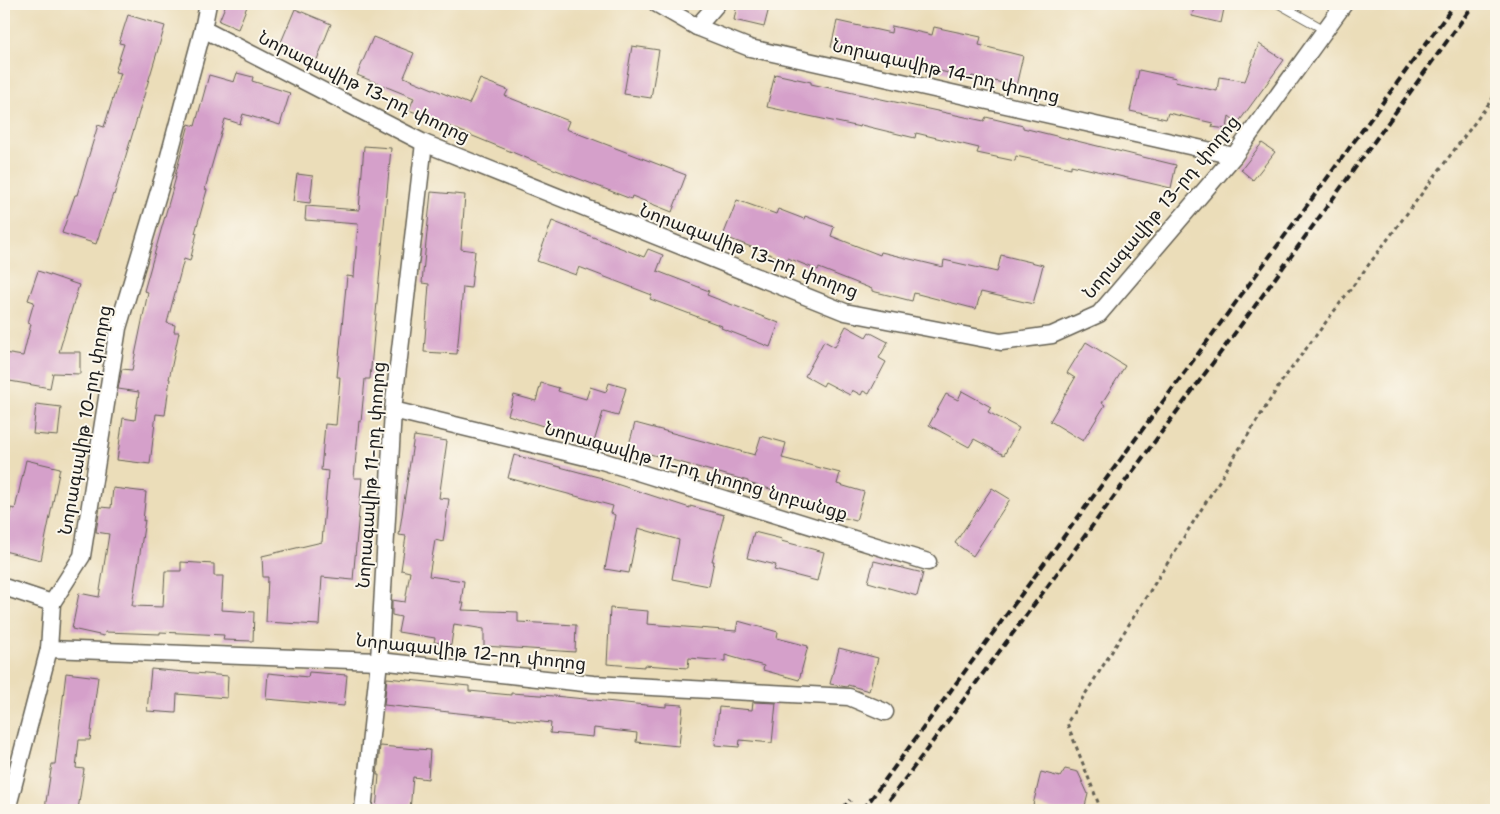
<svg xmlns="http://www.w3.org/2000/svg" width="1500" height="814" font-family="'Shantell Sans','Noto Sans Armenian',sans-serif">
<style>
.building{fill:#d5a0ca}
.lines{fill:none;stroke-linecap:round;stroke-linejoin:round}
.lane-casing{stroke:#646053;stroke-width:10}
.street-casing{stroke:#646053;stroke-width:19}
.path{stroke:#646053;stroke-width:3;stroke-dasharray:4 4;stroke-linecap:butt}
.lane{stroke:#fff;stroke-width:8}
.street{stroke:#fff;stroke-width:16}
.rail{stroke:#1c1c1c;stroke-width:4;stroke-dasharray:8 4;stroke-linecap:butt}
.labels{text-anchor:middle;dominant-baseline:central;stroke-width:4;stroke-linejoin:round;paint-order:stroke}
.street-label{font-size:18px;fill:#1c1c1c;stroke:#fbf7ec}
</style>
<rect width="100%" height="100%" fill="#fbf7ec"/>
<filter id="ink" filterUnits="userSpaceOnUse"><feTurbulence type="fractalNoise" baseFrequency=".02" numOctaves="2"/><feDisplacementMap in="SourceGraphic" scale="10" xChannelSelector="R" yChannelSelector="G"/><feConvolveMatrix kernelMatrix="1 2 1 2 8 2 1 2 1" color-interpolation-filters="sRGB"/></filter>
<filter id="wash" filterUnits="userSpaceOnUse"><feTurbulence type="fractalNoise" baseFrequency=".0096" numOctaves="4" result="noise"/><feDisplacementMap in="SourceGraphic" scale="20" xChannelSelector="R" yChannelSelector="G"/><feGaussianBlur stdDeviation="1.12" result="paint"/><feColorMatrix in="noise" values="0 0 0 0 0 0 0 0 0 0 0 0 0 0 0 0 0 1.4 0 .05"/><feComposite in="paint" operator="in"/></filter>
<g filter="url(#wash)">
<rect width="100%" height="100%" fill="#ebddb9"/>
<g id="blocks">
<!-- building -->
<g class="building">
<path d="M226,4h22l-10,25 -19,-8z"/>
<path d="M737,4h33l-6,23 -30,-7z"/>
<path d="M1195,4h30l-4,19 -29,-7z"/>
<path d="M295,9l36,15 -15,38 -37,-15z"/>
<path d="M128,15l37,11 -51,169 -1,-1 -17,50 -34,-11 13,-38h2l21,-70 6,2 17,-54 -6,-1 9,-28 -5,-1z"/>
<path d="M837,21l54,12 1,-7 40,9 2,-8 47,10 -2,8 44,11 -7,30 -44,-10 -1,2 -140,-31z"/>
<path d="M373,37l41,16 -10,24 65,27 11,-25 28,11 -3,6 64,25 -3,8 120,46 -14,37 -40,-16 -1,3 -80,-31 -142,-58 5,-12 -57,-23z"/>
<path d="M1259,44l25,16 -46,63 -9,-7 -2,13 -15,-2 1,-4 -45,-10 -2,6 -36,-8 9,-41 37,8 -1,4 42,9 2,-14 26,4z"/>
<path d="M632,46l27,4 -8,48 -27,-4z"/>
<path d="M237,73l16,4 -1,4 38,12 -10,32 -37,-11 -3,10 -15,-5 -20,70 2,1 -12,43h2l-7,28 -6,-2 -17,64 8,2 -1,7h5l-10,47h1l-5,36 -9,-1 -6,50 -33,-4 6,-42 12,2 4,-28 -21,-3 4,-20 10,1 16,-78 -4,-1 32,-114 -1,-1 14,-52 6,2 14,-51 25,7z"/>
<path d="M775,74l36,8v2l173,37 2,-4 37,9v2l153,37 -5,23 -100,-23v3l-55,-12 -1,5 -38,-8 2,-5 -63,-15 -1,5 -54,-13 -1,2 -93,-20z"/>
<path d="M1262,143l13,9 -22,28 -12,-10z"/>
<path d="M364,146l27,2 -21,231h-5l-4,43 -2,-1 -5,57h8l-9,102 -31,-3 -3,48 -53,-3 2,-45h-5l-1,-21 60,-14 6,-71 -7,-1 4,-46 11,1 4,-48h-3l10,-101 7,1 4,-53 -53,-4 1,-14 53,4z"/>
<path d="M297,174l16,2 -3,27 -17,-2z"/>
<path d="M431,192l34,3 -4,54 14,2 -4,37 -8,-1 -6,67 -33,-2 5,-68 -7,-1z"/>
<path d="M737,200l39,14 2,-5 26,10 1,-3 29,11 -3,9 49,19 1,-3 62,15 1,-7 53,12 4,-17 42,10 -10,39 -52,-12 -5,17 -62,-16 -2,8 -40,-10v-2l-53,-21 -1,2 -30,-12 -1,3 -64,-25z"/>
<path d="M552,221l92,36 4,-8 15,6 -6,16 52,20 -2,4 72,28 -9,24 -49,-19 1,-2 -72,-27 2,-4 -73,-28 -3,8 -39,-14z"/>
<path d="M38,271l41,14 -20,67h21v22l-27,-1 -3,15 -46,-8v-27l19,3 8,-32 -3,-1 6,-21 -6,-2z"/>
<path d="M846,326l20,11 3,-5 19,10 -9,16 7,4 -17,32 -6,-3 -2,4 -9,-5 -2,5 -25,-13 -2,4 -18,-10 19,-35 11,6z"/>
<path d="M1086,342l39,24 -23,37 3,2 -22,36 -33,-20 25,-43 -8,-5z"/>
<path d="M541,383l18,5 -1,3 28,8 4,-12 16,5 3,-9 17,5 -8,28 -15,-4 -9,30 -86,-27 6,-20 22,6z"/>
<path d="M962,391l29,16 -3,5 31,16 -15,27 -30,-16 -5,8 -40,-22 17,-31 12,6z"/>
<path d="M36,404l25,3 -3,29 -25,-2z"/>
<path d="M635,423l120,32 6,-19 25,7 -4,15 58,15 -3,11 27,8 -8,29 -26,-7v-2l-23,-7v-2l-34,-10 1,-3 -26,-7v-2l-120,-33z"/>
<path d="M414,436l33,5 -8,57 10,1 -6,43 -8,-2 -6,36 35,5 -3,22h3l-2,7 56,2v10l58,3 -1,27 -91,-6v-17l-30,-5 -3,21 -17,-3 1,-4 -37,-6 3,-15 -9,-2v-15l13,2 5,-30 -9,-2 5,-34 -7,-1z"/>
<path d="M514,455l88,23 -1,1 89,29v-2l34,9 -12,46h2l-5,25 -37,-7 7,-39 -41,-12 -9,45 -24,-4 10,-54 -4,-2 2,-7 -105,-28z"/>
<path d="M26,460l34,8 -19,92 -37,-9v-12l7,-31 4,1z"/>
<path d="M113,488l33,4 -3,29 2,-1 -13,86 31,1 2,-36h16v-9l33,2v12h9l-2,34 33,2 -1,29 -30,-1 1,-5 -64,-3v2l-55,-2 -1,4 -32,-7 7,-36 20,4 10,-63 -13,-2 4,-25 11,1z"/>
<path d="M992,488l18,11 -37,57 -18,-13z"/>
<path d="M754,532l28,7 -1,2 43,11 -7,29 -43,-11 2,-5 -29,-7z"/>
<path d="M874,561l49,12 -6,23 -49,-14z"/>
<path d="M610,608l38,3 -1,13 89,7 2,-10 40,11 -1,6 31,8 -9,34 -36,-10 1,-4 -39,-11v6l-36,-3 -1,10 -44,-3v2l-37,-3z"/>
<path d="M839,648l39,10 -9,33 -21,-6 -1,2 -17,-3z"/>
<path d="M151,669l77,7 -1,22 -50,-4 -1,19 -29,-2z"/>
<path d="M309,672l38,3 -3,31 -78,-7 2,-26 40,4z"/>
<path d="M66,673l32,4 -8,63h-11l-3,28 8,1 -6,41 -33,-2 7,-44h3z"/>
<path d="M387,678l82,8v5l42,4v-2l43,3 112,11v-3l17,1 -4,41 -43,-4 1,-9 -43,-5 -1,9 -43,-4 1,-10 -167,-18z"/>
<path d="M753,702l23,1 -4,40 -32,-3 -1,7 -24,-2 4,-38 33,3z"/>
<path d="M380,746l50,4 -2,29 -15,-2 -3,33h-34l3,-35h-2z"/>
<path d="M1065,769l13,3 10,22 -4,16h-30l-21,-5 8,-33 19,5z"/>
</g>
</g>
</g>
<g filter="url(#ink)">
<use href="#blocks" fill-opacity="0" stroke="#646053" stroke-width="1"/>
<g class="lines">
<!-- lane casing -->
<g class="lane-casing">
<path id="lane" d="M1279,4l46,26"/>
</g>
<!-- street casing -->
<g class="street-casing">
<g id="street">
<path d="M657,4l40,23 53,21 484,108"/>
<path d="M697,27l20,-23"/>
<path d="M203,29l221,114 421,169 156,30 51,-7 47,-21 135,-158 110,-152"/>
<path d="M393,410l209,51 326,101"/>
<path d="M4,587l48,16"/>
<path d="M49,649l330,12 214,23 256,13 36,15"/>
<path d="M7,810l42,-161 3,-46 30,-47 36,-228 47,-157 38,-142 5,-25"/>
<path d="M363,810l16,-149 14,-251 31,-267"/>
</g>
</g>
<!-- path -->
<path class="path" d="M1101,810l-34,-87 215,-342 214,-287"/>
<!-- lane -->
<use href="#lane" class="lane"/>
<!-- street -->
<use href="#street" class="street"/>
<!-- rail -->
<g class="rail">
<path d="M842,810l8,-10"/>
<path d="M863,810l592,-806"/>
<path d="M882,810l370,-500 222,-306"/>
</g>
</g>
</g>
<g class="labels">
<!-- street labels -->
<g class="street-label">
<text transform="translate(946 71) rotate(13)">Նորագավիթ 14-րդ փողոց</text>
<text transform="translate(364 87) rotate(26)">Նորագավիթ 13-րդ փողոց</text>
<text transform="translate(1161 207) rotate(-50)">Նորագավիթ 13-րդ փողոց</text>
<text transform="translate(749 251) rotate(21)">Նորագավիթ 13-րդ փողոց</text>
<text transform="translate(85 420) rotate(-80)">Նորագավիթ 10-րդ փողոց</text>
<text transform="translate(696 471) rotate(16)">Նորագավիթ 11-րդ փողոց նրբանցք</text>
<text transform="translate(371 475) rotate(-86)">Նորագավիթ 11-րդ փողոց</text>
<text transform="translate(471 652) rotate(6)">Նորագավիթ 12-րդ փողոց</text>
</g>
</g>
<!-- margin -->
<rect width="1500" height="814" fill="none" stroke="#fbf7ec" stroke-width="20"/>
</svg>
